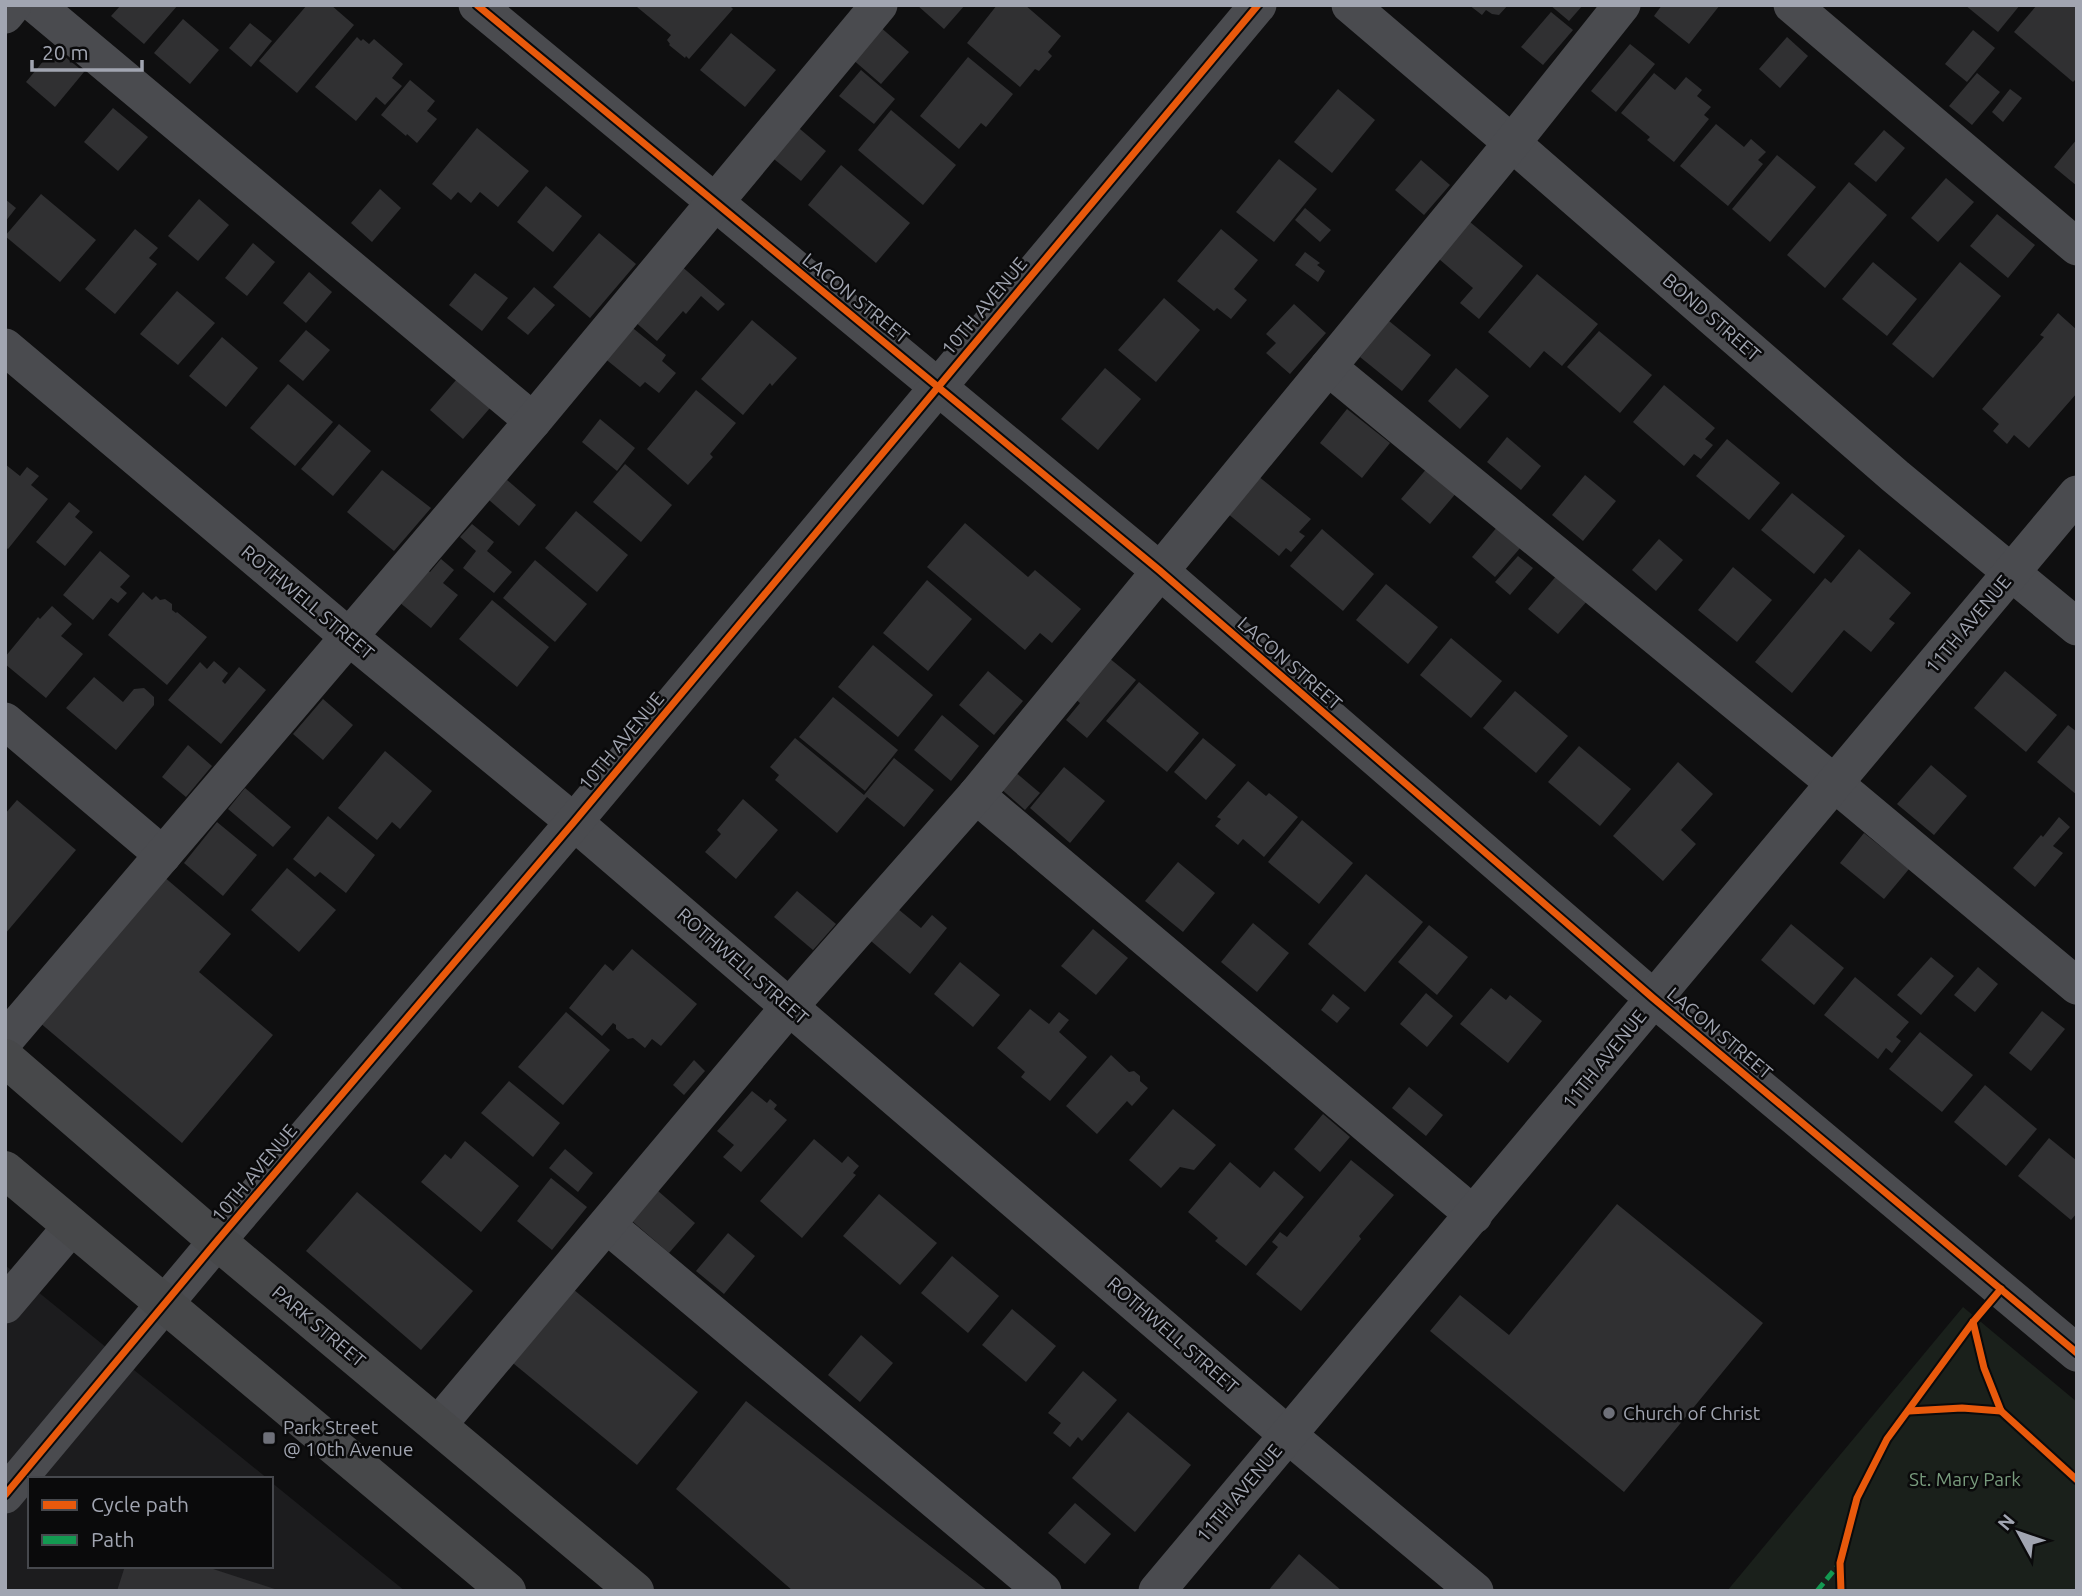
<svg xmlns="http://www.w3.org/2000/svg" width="2082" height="1596" font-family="Ubuntu,sans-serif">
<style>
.built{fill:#1c1c1e}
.green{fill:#1a201b}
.building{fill:#303032}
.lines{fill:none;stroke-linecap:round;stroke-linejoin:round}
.minor{stroke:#4a4b4f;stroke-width:37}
.major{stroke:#47484a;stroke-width:38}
.quiet{stroke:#139951;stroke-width:5;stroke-dasharray:10 5;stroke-linecap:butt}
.cycleway-casing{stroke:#0a0a0b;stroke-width:11}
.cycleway{stroke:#e8590c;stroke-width:7}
.poi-dot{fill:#6e7079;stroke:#0a0a0b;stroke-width:2.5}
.labels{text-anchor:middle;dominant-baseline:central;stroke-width:5;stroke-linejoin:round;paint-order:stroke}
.street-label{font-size:19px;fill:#a1a5b1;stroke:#0a0a0b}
.poi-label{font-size:19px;fill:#a1a5b1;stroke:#0a0a0b;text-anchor:start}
.park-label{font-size:19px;fill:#789b7d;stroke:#0a0a0b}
</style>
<rect width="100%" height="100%" fill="#0f0f10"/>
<!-- built -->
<path class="built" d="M5,1265l263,214h-238v87h241v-84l134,109h-400z"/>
<!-- green -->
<path class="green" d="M1963,1307l114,95v189h-350z"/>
<!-- building -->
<g class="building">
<path d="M121,5h57l-34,39 -33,-28z"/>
<path d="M307,5h24l23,20 -57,68 -38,-32z"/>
<path d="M639,5h90l4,4 -44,50 -3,-3 -1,2 -16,-13 1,-1 -3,-4 4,-5 -34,-28z"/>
<path d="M917,5h48l-21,24z"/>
<path d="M997,5h28l36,31 -13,16 4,4 -13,15 -4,-2 -15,18 -53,-44z"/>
<path d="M1469,5h39l-9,10 -7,-1 -6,-4 -4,5z"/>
<path d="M1550,5h33l-14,16z"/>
<path d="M1662,5h58l-31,39 -35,-28z"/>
<path d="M1965,5h55l-22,27z"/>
<path d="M2037,5h40v73l-4,4 -59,-50z"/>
<path d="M1551,12l22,18 -30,35 -22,-18z"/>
<path d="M183,19l36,31 -29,34 -36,-31z"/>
<path d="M250,23l22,18 -21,26 -22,-19z"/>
<path d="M879,26l30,26 -28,32 -30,-26z"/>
<path d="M1973,30l22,18 -28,34 -22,-18z"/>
<path d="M731,33l45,37 -31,37 -45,-37z"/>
<path d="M357,37l4,4 2,-2 6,5 5,-5 29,25 -11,14 10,8 -17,19 -9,-8 -20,24 -41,-34z"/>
<path d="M1787,37l21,19 -28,32 -21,-19z"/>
<path d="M1630,44l25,20 -39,48 -25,-21z"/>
<path d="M54,48l30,24 -29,35 -29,-25z"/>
<path d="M968,57l45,37 -27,33 -5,-4 -22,26 -39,-33z"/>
<path d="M861,70l34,29 -21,25 -35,-28z"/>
<path d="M1654,73l21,17 11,-13 16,13 -5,6 14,11 -7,8 5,4 -35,43 -27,-22 3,-3 -29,-24z"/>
<path d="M1977,73l23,19 -28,33 -23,-19z"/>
<path d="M410,80l25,21 -8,10 10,8 -20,24 -10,-9 -1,2 -25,-21z"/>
<path d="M1338,89l37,31 -43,53 -38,-31z"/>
<path d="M2010,89l12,9 -19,24 -11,-10z"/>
<path d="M113,108l35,29 -30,34 -34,-29z"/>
<path d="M891,110l65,55 -33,40 -65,-55z"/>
<path d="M794,124l32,27 -25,30 -32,-26z"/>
<path d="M1716,124l28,23 7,-8 15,13 -8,8 5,4 -35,42 -48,-40z"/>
<path d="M477,128l52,43 -31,36 -18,-15 -9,11 -13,-11 -7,8 -19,-16z"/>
<path d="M1884,130l21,18 -29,34 -22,-18z"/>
<path d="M2077,139v47l-23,-19z"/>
<path d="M1777,155l39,32 -46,55 -38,-33z"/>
<path d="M1279,159l38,30 -43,53 -38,-30z"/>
<path d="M1421,160l29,25 -26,30 -29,-25z"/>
<path d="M841,165l69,58 -34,40 -68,-58z"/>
<path d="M1946,178l28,24 -36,40 -27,-24z"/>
<path d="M1849,182l38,33 -62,73 -38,-33z"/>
<path d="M546,186l36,30 -29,36 -36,-30z"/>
<path d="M380,189l21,19 -29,34 -21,-19z"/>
<path d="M41,194l55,46 -36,42 -55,-46z"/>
<path d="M5,199l11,9 -11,14z"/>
<path d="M199,199l30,26 -31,36 -30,-25z"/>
<path d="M1305,208l26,22 -11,12 -25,-22z"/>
<path d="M1997,214l38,31 -27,33 -38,-32z"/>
<path d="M1470,222l53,44 -44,53 -19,-16 13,-15 -34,-29z"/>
<path d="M135,229l23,19 -9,10 8,6 -42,50 -30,-25z"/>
<path d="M1221,229l37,31 -24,29 13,11 -16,19 -14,-11 -3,3 -37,-30z"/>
<path d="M599,233l37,31 -46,54 -37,-31z"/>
<path d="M253,243l22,19 -28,34 -22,-18z"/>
<path d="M1305,252l15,11 -3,2 8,6 -7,11 -23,-17z"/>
<path d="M1873,262l44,37 -30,37 -45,-37z"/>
<path d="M1960,262l41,34 -68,82 -41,-34z"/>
<path d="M680,265l45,39 -7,7 -17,-15 -15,18 -3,-3 -26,30 -24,-21z"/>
<path d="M309,272l23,20 -26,31 -23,-20z"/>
<path d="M475,273l33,25 -26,33 -33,-26z"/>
<path d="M1537,274l61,50 -36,42 -18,-15 -14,17 -42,-36z"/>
<path d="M534,287l21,18 -27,30 -21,-17z"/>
<path d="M177,291l38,32 -37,42 -38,-31z"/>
<path d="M1164,298l36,32 -44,52 -38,-32z"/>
<path d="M1294,304l32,29 -36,41 -24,-21 10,-10 -10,-9z"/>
<path d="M2058,313l19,17v63l-48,55 -15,-13 -7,9 -14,-13 6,-7 -17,-15 62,-72 -4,-2z"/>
<path d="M752,320l45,38 -25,28 -2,-3 -27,32 -42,-36z"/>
<path d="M1389,321l42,34 -29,36 -42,-34z"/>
<path d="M629,325l37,30 -4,6 14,12 -17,20 -14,-11 -5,5 -37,-30z"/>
<path d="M306,330l24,20 -27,31 -24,-20z"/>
<path d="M1599,331l53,44 -32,38 -53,-46z"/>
<path d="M222,337l36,31 -32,39 -37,-31z"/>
<path d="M1105,368l36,31 -43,51 -37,-31z"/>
<path d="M1456,368l33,28 -29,33 -32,-28z"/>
<path d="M457,379l33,29 -27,31 -33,-29z"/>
<path d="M288,384l45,38 -38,44 -45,-38z"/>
<path d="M1664,385l51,43 -10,11 8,6 -12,14 -7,-5 -10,12 -51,-44z"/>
<path d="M696,390l40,33 -26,31 3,3 -25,28 -41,-36z"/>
<path d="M1347,409l43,34 -28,35 -42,-35z"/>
<path d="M600,419l35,29 -18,23 -35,-29z"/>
<path d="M339,424l32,27 -38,45 -32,-27z"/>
<path d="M1507,437l34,29 -20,24 -34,-28z"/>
<path d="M1727,439l53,44 -31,37 -53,-44z"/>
<path d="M5,464l15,12 7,-9 12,9 -8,9 17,14 -40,50 -3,-2z"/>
<path d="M625,464l47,41 -31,37 -48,-40z"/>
<path d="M1428,467l29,25 -27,32 -29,-25z"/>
<path d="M382,470l49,38 -37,43 -47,-39z"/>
<path d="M1585,475l31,26 -33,40 -31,-26z"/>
<path d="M1258,476l53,43 -12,13 6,4 -14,16 -5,-4 -7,8 -52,-43z"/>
<path d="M507,480l29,25 -17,21 -30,-26z"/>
<path d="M1792,493l53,43 -31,38 -53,-44z"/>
<path d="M69,502l11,9 -5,6 18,15 -28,34 -29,-24z"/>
<path d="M576,511l52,44 -31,37 -52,-44z"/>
<path d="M965,523l63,54 7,-7 46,39 -29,34 -12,-10 -15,17 -98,-83z"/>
<path d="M472,524l22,18 -7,9 25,21 -18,21 -31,-25 13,-17 -16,-14z"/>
<path d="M1498,526l23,21 -26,30 -23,-20z"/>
<path d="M1322,529l52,45 -31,37 -53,-45z"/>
<path d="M1659,539l24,21 -27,31 -24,-21z"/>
<path d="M1859,549l52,44 -22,26 6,4 -24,29 -27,-22 -52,63 -37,-31 70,-84 6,5z"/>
<path d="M100,551l30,25 -10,11 7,6 -9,10 -7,-5 -18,22 -30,-25z"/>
<path d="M1518,556l15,12 -23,27 -15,-13z"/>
<path d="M441,559l13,11 -11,13 15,12 -27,33 -32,-26 27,-33 4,3z"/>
<path d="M535,560l52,44 -32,38 -52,-44z"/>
<path d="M1733,567l39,33 -35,42 -39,-32z"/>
<path d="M1558,574l30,26 -30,34 -30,-25z"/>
<path d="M927,580l45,39 -44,52 -45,-38z"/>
<path d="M1386,584l52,43 -30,37 -52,-44z"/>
<path d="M143,592l9,8 4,-4 4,4 5,-1 7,5v6l4,3 1,-1 30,25 -40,48 -59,-50z"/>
<path d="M492,600l57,47 -32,40 -58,-48z"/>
<path d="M52,606l20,18 -11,12 22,18 -37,44 -41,-34v-7l33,-40 2,2z"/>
<path d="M1451,638l51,43 -31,37 -51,-43z"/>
<path d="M873,645l60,50 -35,42 -60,-50z"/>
<path d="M1103,653l33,27 -49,58 -21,-18 14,-17 -11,-9z"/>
<path d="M214,661l14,12 -6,8 3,3 14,-17 27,23 -45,54 -53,-44 32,-38 7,7z"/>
<path d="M988,671l35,30 -29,34 -35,-30z"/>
<path d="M2005,671l52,44 -31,37 -52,-44z"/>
<path d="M94,677l29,25 11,-13 10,-1 10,9v8l-38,45 -50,-42z"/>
<path d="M1139,682l60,51 -32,39 -61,-51z"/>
<path d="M1515,691l53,45 -32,37 -53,-45z"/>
<path d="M833,697l65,53 -33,41 -66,-54z"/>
<path d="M323,699l30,26 -30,35 -30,-26z"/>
<path d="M942,715l37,31 -28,35 -37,-31z"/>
<path d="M2068,725l9,7v63l-40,-33z"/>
<path d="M795,738l69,57 30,-37 40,32 -30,37 -37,-30 -30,36 -62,-53 4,-5 -9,-8z"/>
<path d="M1203,738l33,27 -30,35 -32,-28z"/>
<path d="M188,745l24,21 -26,31 -24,-20z"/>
<path d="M1579,746l52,43 -31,37 -52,-44z"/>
<path d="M385,751l47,40 -32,38 -8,-7 -15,18 -39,-32z"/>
<path d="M1678,762l35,32 -32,36 15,14 -33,37 -50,-45z"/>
<path d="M1931,765l36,31 -33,39 -37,-31z"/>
<path d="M1064,767l41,34 -35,42 -40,-35z"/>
<path d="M1014,771l26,22 -15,17 -25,-22z"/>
<path d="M1248,781l18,15 3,-3 29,24 -34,40 -21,-18 -5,6 -23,-19 6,-7 -4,-2z"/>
<path d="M245,788l46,39 -18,20 -45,-38z"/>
<path d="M743,799l35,31 -42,49 -31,-27 16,-18 -4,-4z"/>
<path d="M17,800l59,50 -71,84v-120z"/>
<path d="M328,816l47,39 -29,38 -26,-21 -5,5 -22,-18z"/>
<path d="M2059,817l11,10 -17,19 10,7 -28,34 -22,-19 28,-33 2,2z"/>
<path d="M1302,820l51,43 -34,41 -51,-42z"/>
<path d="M217,822l40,33 -34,41 -39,-33z"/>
<path d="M1864,833l45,36 -25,30 -44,-36z"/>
<path d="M1178,862l37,31 -32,39 -38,-31z"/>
<path d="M287,868l49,42 -37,42 -48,-42z"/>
<path d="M1366,874l57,48 -58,70 -57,-48z"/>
<path d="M163,876l68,58 -32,38 74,63 -91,108 -143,-121z"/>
<path d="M797,891l39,33 -23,26 -39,-33z"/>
<path d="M898,909l23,19 11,-13 15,13 -37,46 -39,-33z"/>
<path d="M1253,923l36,30 -32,39 -36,-30z"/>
<path d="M1791,924l53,44 -30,37 -53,-45z"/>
<path d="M1429,925l39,32 -31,38 -39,-33z"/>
<path d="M1093,929l35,29 -32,37 -35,-29z"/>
<path d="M632,949l65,55 -36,42 -9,-7 -7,9 -12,-10 -5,1 -12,-10v-4l-3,-2 -11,13 -33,-28 36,-44 8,7z"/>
<path d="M1931,957l23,19 -33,39 -24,-20z"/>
<path d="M960,962l40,33 -27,32 -39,-33z"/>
<path d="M1978,967l20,17 -23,28 -21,-17z"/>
<path d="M1855,977l54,45 -13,15 5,4 -9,12 -6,-5 -8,11 -54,-44z"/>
<path d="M1491,988l15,12 4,-5 32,26 -34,42 -48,-39z"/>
<path d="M1426,993l27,23 -26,31 -27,-23z"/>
<path d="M1333,994l17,14 -13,15 -16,-13z"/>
<path d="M1030,1009l19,15 10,-12 10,8 -10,12 28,25 -37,44 -29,-24 4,-5 -28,-24z"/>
<path d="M2042,1011l23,18 -34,42 -22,-18z"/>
<path d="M566,1012l44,38 -47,55 -45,-38z"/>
<path d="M1920,1032l53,43 -31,37 -53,-43z"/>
<path d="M1111,1055l18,17 5,-1 6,5v5l8,7 -16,18 -5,-5 -30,33 -31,-28z"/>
<path d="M694,1060l11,11 -21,24 -11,-10z"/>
<path d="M509,1081l51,42 -27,34 -52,-44z"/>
<path d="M1985,1085l52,44 -31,37 -52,-44z"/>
<path d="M1409,1087l34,28 -17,21 -34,-28z"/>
<path d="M752,1091l15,12 3,-4 7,6 -3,4 13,11 -46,52 -18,-15 11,-12 -17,-14z"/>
<path d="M1173,1109l43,36 -22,25 -14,-3 -19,21 -32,-28z"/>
<path d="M1323,1114l27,23 -30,35 -26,-23z"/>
<path d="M2049,1138l28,23v52l-6,7 -53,-44z"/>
<path d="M814,1139l28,24 6,-7 11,10 -6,7 3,2 -54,63 -42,-37z"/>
<path d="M465,1141l54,45 -38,46 -60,-50 24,-28 6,5z"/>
<path d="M565,1149l28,24 -15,19 -29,-24z"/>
<path d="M1351,1160l43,35 -35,41 2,3 -60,72 -45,-37 22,-27 -6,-5 8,-10 7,5z"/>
<path d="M1230,1162l30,26 14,-17 30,26 -58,69 -31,-25 3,-3 -30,-26z"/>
<path d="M551,1178l36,29 -35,43 -35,-29z"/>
<path d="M658,1191l37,32 -26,30 -37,-32z"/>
<path d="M357,1192l116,99 -52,59 -115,-99z"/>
<path d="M879,1194l58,49 -37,42 -57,-49z"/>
<path d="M1617,1204l146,119 -139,169 -194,-161 30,-36 49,40z"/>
<path d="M728,1233l27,23 -31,38 -28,-23z"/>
<path d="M952,1256l47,40 -31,37 -47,-40z"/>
<path d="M568,1285l130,107 -61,73 -129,-106z"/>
<path d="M1012,1309l44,37 -30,36 -44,-37z"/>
<path d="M861,1335l32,28 -33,39 -32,-27z"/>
<path d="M1083,1371l34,29 -35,41 -4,-4 -8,10 -17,-14 8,-10 -13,-10z"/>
<path d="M746,1401l162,128 80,62h-195l-117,-102z"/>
<path d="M1128,1412l63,53 -56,67 -63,-54z"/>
<path d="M1075,1503l36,31 -26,30 -37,-31z"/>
<path d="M1299,1554l43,37h-74z"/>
<path d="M125,1566h86l-1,2 71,23h-164z"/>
</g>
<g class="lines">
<!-- minor -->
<g class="minor">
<path d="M36,5l497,416"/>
<path d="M477,5l682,565 494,428 424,355"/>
<path d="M1350,5l162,138 383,333 182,151"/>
<path d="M1792,5l285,242"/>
<path d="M5,15l8,-10"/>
<path d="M5,347l343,289 226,186 714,613 187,156"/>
<path d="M1328,367l506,416 243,203"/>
<path d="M5,721l158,134"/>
<path d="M976,795l498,420"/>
<path d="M5,1040l528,-619 346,-416"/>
<path d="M607,1225l436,366"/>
<path d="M5,1305l67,-79"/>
<path d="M438,1425l352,-419 186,-211 536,-652 110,-138"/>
<path d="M5,1495l212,-254 357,-419 684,-817"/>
<path d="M1157,1591l920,-1097"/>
</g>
<!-- major -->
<g class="major">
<path d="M5,1058l212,183 418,350"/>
<path d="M5,1170l502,421"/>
</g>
<!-- quiet -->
<path class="quiet" d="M1817,1591l23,-28"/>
<!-- cycleway casing -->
<g class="cycleway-casing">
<g id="cycleway">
<path d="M477,5l682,565 494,428 424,355"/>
<path d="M1973,1322l11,46 17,43 76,69"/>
<path d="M1909,1411l53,-3 39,3"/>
<path d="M5,1495l212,-254 357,-419 684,-817"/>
<path d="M1841,1591l-1,-28 17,-65 30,-59 86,-117 28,-33"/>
</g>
</g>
<!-- cycleway -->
<use href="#cycleway" class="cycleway"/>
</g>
<!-- markers -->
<g class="poi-dot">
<circle cx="1609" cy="1413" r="7"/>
<rect x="262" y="1431" width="14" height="14" rx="3.5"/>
</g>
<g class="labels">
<!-- street labels -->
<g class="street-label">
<text transform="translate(856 298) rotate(39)">LACON STREET</text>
<text transform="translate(984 306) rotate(-50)">10TH AVENUE</text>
<text transform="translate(1712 317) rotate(41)">BOND STREET</text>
<text transform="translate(308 602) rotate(40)">ROTHWELL STREET</text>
<text transform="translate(1968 624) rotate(-50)">11TH AVENUE</text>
<text transform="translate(1290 663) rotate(41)">LACON STREET</text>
<text transform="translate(621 741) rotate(-50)">10TH AVENUE</text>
<text transform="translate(743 966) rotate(41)">ROTHWELL STREET</text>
<text transform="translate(1720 1033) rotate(40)">LACON STREET</text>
<text transform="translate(1604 1059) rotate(-51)">11TH AVENUE</text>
<text transform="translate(254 1173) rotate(-50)">10TH AVENUE</text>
<text transform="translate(319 1326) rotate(40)">PARK STREET</text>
<text transform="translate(1173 1335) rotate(41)">ROTHWELL STREET</text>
<text transform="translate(1239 1493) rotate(-50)">11TH AVENUE</text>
</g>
<!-- poi labels -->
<g class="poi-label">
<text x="1623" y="1413">Church of Christ</text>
<text x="283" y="1427">Park Street<tspan x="283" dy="22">@ 10th Avenue</tspan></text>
</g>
<!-- park labels -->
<g class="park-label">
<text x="1965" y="1479">St. Mary Park</text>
</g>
</g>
<!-- border -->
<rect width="2082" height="1596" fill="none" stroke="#a1a5b1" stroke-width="14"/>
<!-- legend -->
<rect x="28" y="1477" width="245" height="91" fill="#0a0a0b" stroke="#46484d" stroke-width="2"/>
<rect x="42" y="1500" width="35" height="10" fill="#e8590c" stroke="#46484d" stroke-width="2"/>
<text x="91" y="1512" font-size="21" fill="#a1a5b1">Cycle path</text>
<rect x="42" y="1535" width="35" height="10" fill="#139951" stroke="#46484d" stroke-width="2"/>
<text x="91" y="1547" font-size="21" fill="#a1a5b1">Path</text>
<!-- north arrow -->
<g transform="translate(2019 1533) rotate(310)" stroke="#0a0a0b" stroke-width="5" paint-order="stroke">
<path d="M0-5L12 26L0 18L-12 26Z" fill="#a1a5b1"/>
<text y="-10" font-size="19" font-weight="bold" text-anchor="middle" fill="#a1a5b1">N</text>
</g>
<!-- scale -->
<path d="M32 60v10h110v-10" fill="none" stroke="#a1a5b1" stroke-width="3.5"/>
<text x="42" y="60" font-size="21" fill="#a1a5b1" stroke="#0a0a0b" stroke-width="5" paint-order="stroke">20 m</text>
</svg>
